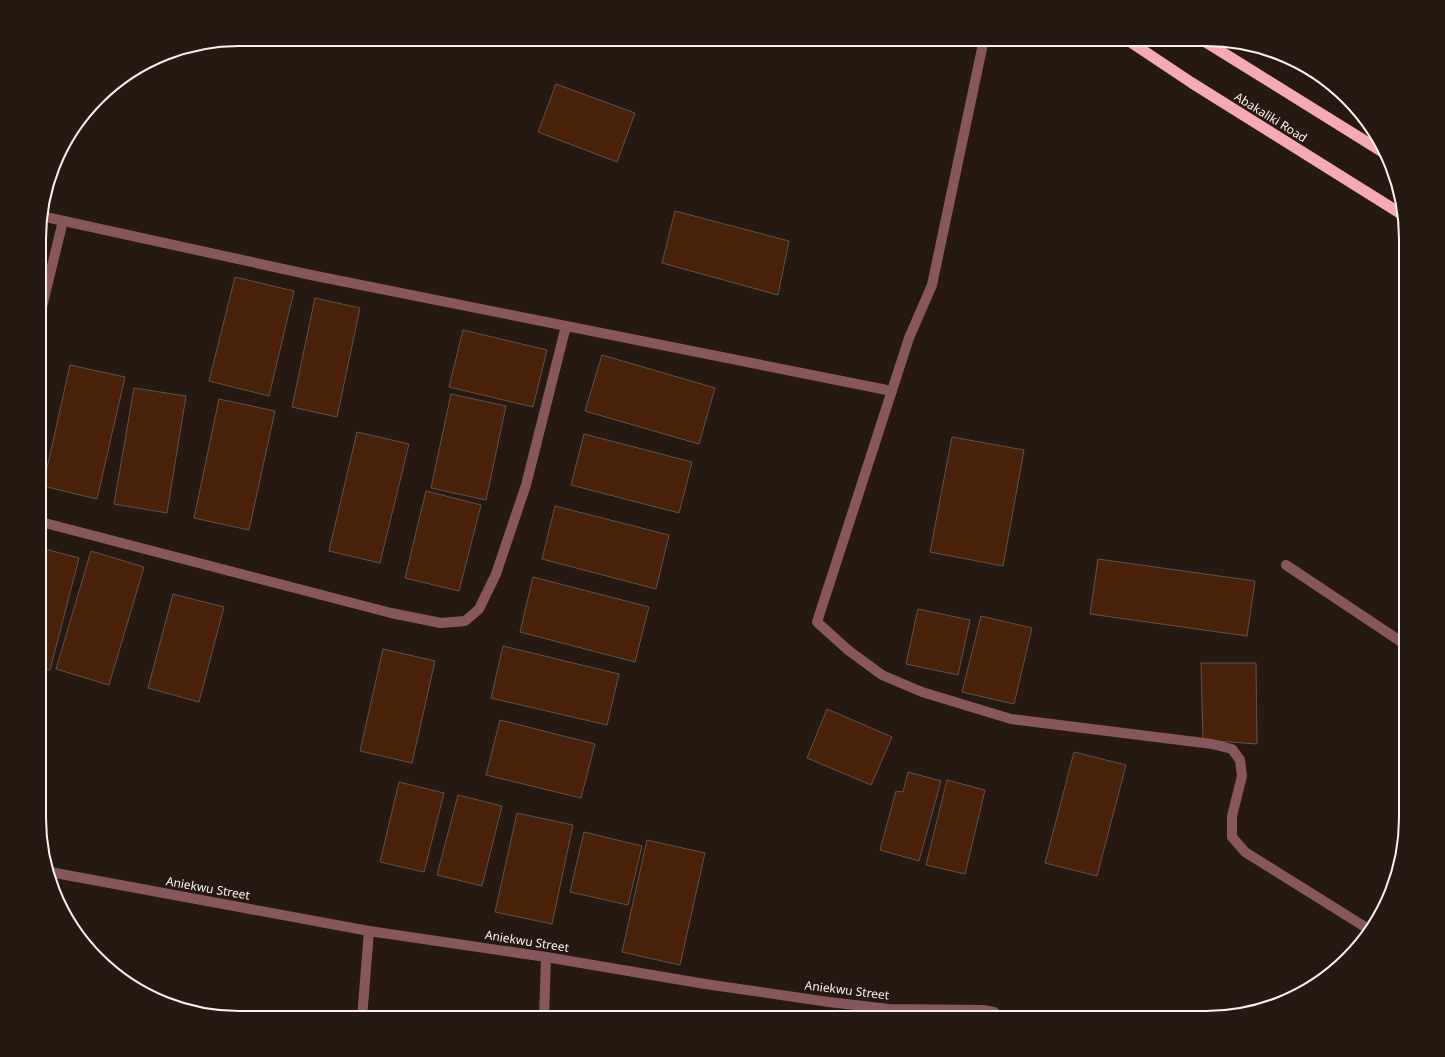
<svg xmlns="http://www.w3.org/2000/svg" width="1445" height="1057" font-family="'Noto Sans',sans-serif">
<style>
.building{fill:#482108;stroke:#615149}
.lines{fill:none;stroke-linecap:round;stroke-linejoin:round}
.minor{stroke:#88575c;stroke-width:10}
.trunk{stroke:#f5a9b2;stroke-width:11}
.labels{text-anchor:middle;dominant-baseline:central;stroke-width:4;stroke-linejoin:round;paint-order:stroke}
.street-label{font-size:12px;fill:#fbf1ec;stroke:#261912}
.rim{fill:none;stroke:#fbf1ec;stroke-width:2}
</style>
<rect width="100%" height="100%" fill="#261912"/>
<!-- building -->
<g class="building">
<path d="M556,84l79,29 -18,49 -79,-30z"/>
<path d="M675,211l114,30 -11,54 -116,-32z"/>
<path d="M235,277l59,14 -25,105 -60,-15z"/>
<path d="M315,298l45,10 -23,109 -45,-10z"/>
<path d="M463,330l84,20 -14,57 -84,-20z"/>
<path d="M602,355l113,33 -16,56 -114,-33z"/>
<path d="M70,365l55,12 -28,122 -54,-13z"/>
<path d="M134,388l52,8 -19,117 -53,-9z"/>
<path d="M451,394l55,12 -20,94 -55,-12z"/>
<path d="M219,399l56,12 -26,119 -55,-12z"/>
<path d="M357,432l52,12 -29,119 -51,-12z"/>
<path d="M584,434l108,28 -13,51 -108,-28z"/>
<path d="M952,437l72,13 -21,116 -73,-14z"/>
<path d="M426,491l55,14 -22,86 -54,-13z"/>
<path d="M555,506l114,29 -13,54 -114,-30z"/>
<path d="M41,548l38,10 -29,112 -9,-3z"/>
<path d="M91,551l53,16 -35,118 -53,-16z"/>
<path d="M1098,559l157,22 -8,55 -157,-22z"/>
<path d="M533,577l116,30 -14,55 -115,-30z"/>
<path d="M173,594l51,13 -25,95 -51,-14z"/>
<path d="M918,609l52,11 -12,55 -52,-11z"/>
<path d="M981,616l51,12 -18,76 -52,-12z"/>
<path d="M503,646l116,28 -12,51 -116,-27z"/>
<path d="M383,649l52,12 -23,102 -52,-12z"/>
<path d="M1201,663h55l1,81 -54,-4z"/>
<path d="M827,709l65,28 -21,48 -64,-27z"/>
<path d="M500,720l95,24 -14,54 -95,-23z"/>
<path d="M1074,752l52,13 -29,111 -52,-13z"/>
<path d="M908,772l33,9 -22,80 -39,-11 16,-59 7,1z"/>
<path d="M947,780l38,10 -20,84 -39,-9z"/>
<path d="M399,782l45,11 -20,79 -44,-10z"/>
<path d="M458,795l44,11 -20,80 -45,-11z"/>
<path d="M517,813l56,12 -21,99 -57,-12z"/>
<path d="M584,832l58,14 -14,59 -58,-13z"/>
<path d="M647,840l58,13 -25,112 -58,-13z"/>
</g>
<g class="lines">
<!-- minor -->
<g class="minor">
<path d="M984,39l-52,246 -23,53 -92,284 31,28 34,25 40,17 89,27 201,25 20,5 8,11 2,16 -10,40v21l13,15 125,78"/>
<path d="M41,216l270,59 581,116"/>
<path d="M41,311l22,-90"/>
<path d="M41,522l350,91 50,10 24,-2 14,-12 17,-35 30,-89 40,-159"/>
<path d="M1286,565l120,80"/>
<path d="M50,872l319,59 177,26 159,27 124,18 60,7 94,1 11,2 7,6"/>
<path d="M362,1018l7,-87"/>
<path d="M544,1018l2,-61"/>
</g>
<!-- trunk -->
<g class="trunk">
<path d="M1126,39l66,44 211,132"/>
<path d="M1201,39l185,115"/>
</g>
</g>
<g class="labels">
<!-- street labels -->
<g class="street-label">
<text transform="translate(1271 117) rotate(32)">Abakaliki Road</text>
<text transform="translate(208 888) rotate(10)">Aniekwu Street</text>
<text transform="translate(527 941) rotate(9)">Aniekwu Street</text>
<text transform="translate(847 990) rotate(7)">Aniekwu Street</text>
</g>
</g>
<!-- crop -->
<path d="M0 0H1445V1057H0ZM239 46H1206A193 193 0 0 1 1399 239V818A193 193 0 0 1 1206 1011H239A193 193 0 0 1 46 818V239A193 193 0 0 1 239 46Z" fill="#261912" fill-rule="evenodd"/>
<path class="rim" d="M239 46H1206A193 193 0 0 1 1399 239V818A193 193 0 0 1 1206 1011H239A193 193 0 0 1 46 818V239A193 193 0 0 1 239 46Z"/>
</svg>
